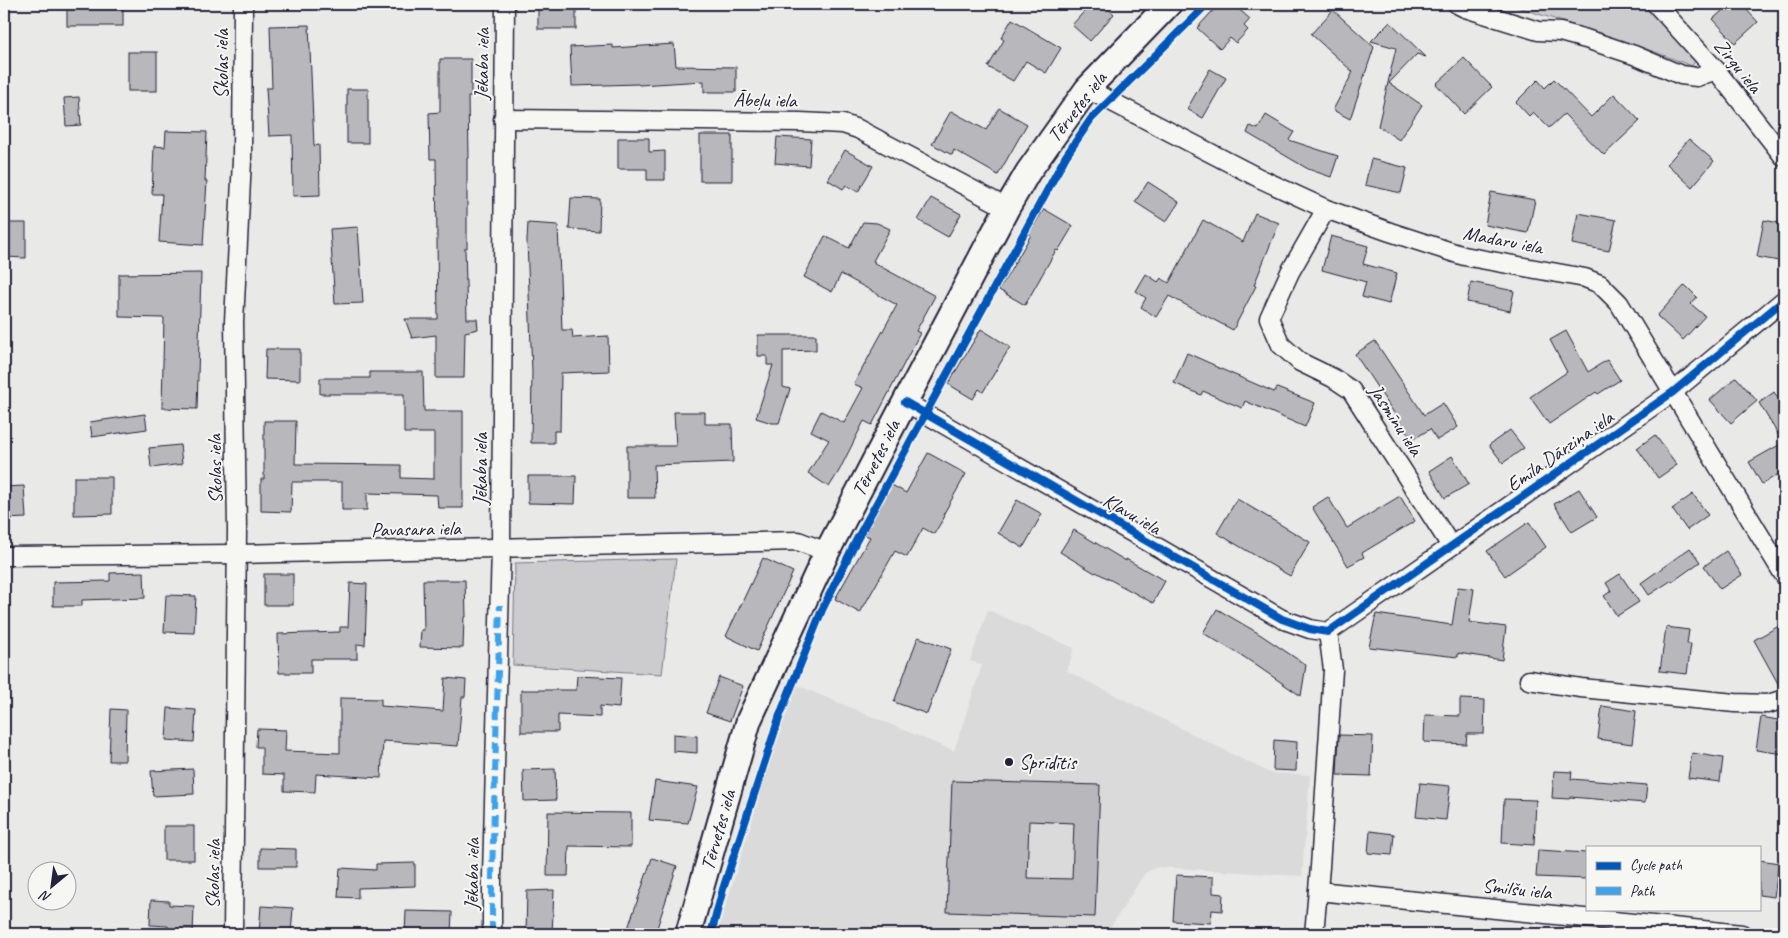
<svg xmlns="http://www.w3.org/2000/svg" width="1788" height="938" font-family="Caveat,sans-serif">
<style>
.built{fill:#dadada}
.green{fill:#ccccce;stroke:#777784}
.building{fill:#b8b8bc;stroke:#22223b;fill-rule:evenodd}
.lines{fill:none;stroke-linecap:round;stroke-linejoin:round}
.minor-casing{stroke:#22223b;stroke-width:21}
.secondary-casing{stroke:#22223b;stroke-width:28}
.minor{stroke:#f6f6f2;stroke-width:18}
.secondary{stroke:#f6f6f2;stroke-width:24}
.quiet{stroke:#3ea2ec;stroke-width:6;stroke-dasharray:12 6;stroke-linecap:butt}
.cycleway-casing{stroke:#f6f6f2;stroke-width:11}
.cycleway{stroke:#0057b8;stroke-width:8}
.poi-dot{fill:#22223b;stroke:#f6f6f2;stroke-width:2}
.labels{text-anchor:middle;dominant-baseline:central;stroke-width:4;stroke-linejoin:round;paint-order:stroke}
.street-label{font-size:20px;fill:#22223b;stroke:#f6f6f2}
.poi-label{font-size:20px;fill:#22223b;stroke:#f6f6f2;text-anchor:start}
</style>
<rect width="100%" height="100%" fill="#e9e9e7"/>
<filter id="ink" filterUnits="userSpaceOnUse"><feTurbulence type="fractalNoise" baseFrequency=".02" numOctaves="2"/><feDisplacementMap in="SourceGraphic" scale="10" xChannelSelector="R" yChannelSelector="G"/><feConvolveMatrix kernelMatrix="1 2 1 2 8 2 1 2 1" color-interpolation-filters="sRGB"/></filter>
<g filter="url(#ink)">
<!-- built -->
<path class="built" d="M988,610l86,38 -7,23 203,102 40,2 -8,101 -145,-9 -12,6 -39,61h-121l-83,-7 -1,7h-184l77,-250 160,67 28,-86 -12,-4z"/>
<!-- green -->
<g class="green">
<path d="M1508,4h136l53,54 -5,8 -37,-14z"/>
<path d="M676,559l-14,115 -149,-9 2,-102z"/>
</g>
<!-- building -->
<g class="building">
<rect x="67" y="4" width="56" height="22"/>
<rect x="538" y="4" width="38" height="25"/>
<path d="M1091,4h12l11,10 -24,27 -18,-16z"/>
<path d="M1219,4h14l17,15 -6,7 4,4 -12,13 -6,-5 -10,11 -23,-21z"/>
<path d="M1730,4h11l17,18 -23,21 -22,-24z"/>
<path d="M1333,10l41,37 -24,72 -17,-9 20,-38 -42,-38z"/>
<path d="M1012,19l49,29 -15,25 -20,-12 -13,20 -25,-14 16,-27 -3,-2z"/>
<path d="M1390,22l36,35 -9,-3 -28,29 33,22 -23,35 -21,-14 18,-78 -25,-7z"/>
<path d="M309,25l5,121 5,-1 1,50 -27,1 -1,-61 -23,1 -3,-48h6l-2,-62z"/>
<path d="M674,44l2,22 60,1v25h-32v-11l-65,4 -1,-1 -66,2 -2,-39 43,-2v3z"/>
<rect x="128" y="52" width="29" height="39"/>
<path d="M1464,58l28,29 -28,27 -28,-30z"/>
<path d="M440,59h31v38h-3l1,61h-2v90h-2l2,71h10l1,10 -13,3 -1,46h-28v-43l-24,3 -7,-19h33l-2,-160h-6l-1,-46 11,-1z"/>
<path d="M1210,69l16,9 -23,40 -16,-9z"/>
<path d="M1554,79l37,38 23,-23 26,27 -36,34 -40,-41 -15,14 -16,-16 -4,4 -13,-14 22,-22 7,8z"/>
<rect x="347" y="89" width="21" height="54"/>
<path d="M79,97l2,28 -15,1 -2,-28z"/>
<path d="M999,108l28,16 -29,51 -44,-25 -2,5 -20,-11 19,-33 35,19z"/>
<path d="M1266,115l28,17 -5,8 49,16 -7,21 -23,-8 -61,-36 3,-7 8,3z"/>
<path d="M166,131l41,1 -2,49h2l-4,64 -44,-3 3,-48h-10l2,-48 11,1z"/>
<rect x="700" y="135" width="32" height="46"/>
<path d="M777,137l34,2 -2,27 -34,-3z"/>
<path d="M618,138h31v14l16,-1v29h-18v-11h-29z"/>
<path d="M1689,139l25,22 -22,26 -25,-23z"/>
<path d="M845,150l28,16 -15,26 -12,-7 -3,4 -15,-9z"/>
<path d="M1371,159l36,9 -6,25 -36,-8z"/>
<path d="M1148,182l31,20 -13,20 -31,-20z"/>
<path d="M1491,192l44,8 -7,33 -43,-8z"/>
<path d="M571,198l29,1 -1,32 -30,-2z"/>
<path d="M931,198l30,16 -13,23 -30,-17z"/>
<path d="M1044,209l29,17 -15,25 -2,-1 -31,55 -26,-15 32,-55 -2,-1z"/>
<path d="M1255,213l24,10 -25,62 2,1 -23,44 -64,-34 -13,21 -15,-10 5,-9 -10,-7 10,-17 12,8 3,-4 8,5 34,-63 40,22z"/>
<path d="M1578,213l38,7 -7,31 -37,-7z"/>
<path d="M1764,220l20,4v38l-27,-5z"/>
<path d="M863,222l14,1 13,6 -17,32 2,1 -1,1 61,33 -19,35 4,2 -48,92 -8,-4 -25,50 -10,16 -21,-14 21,-33 -18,-9 10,-20 23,12 19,-35 -9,-4 43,-79 -56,-31 -9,18 -28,-15 21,-41 24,12z"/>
<path d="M4,223h22v35l-21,-1v-6h-1z"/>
<path d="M528,223l30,2 4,105h10l1,8 35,-2 1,35 -48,2 -1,58h-6v12h-23l1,-71 -5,-132z"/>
<path d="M358,227l5,76 -28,1 -5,-75z"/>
<path d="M1331,236l37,10 -5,18 34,9 -8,31 -27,-7 4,-15 -44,-12z"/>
<path d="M201,273l-4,136 -35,-1 2,-90 -45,-1v-43z"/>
<path d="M1471,282l43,9 -4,20 -43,-9z"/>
<path d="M1685,285l12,12 -6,7 14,12 -22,24 -26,-24z"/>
<path d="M981,329l29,18 -27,45 -4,-3 -6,10 -25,-15z"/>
<path d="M1566,331l22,41 19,-12 13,20 -22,14 -2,-2 -47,32 -19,-27 37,-25 -17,-32z"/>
<path d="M758,335h58v15l-33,1v36l7,2 -11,34h-7l-16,-5 17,-53h-6v-9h-9z"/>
<path d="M1375,341l49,74 19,-12 15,24 -21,13 -7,-11 -18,11 -57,-86z"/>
<path d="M266,349h34v31l-35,-1z"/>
<path d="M1187,353l27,12v1l60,26 3,-4 38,15 -10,24 -60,-26 -3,7 -39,-17 -2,4 -27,-12z"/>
<path d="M370,372h53l1,39h39v97h-25l-1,-13 -70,-2v17h-25v-28h-50l-1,30 -30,-1v-32h3v-58h32l-1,43 106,1v13l33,1v-46h-30v-39h-84v-16h50z"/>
<path d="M1736,377l21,24 -26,22 -21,-23z"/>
<path d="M1774,392l3,5 7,-5v52l-25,-41z"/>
<path d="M674,412h31v12h27l1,38 -79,3 1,33h-28v-52h49z"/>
<path d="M145,414l2,15 -55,8 -2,-15z"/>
<path d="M1510,430l14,18 -21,15 -14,-18z"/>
<path d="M1655,435l22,30 -19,13 -21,-30z"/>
<path d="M180,445l2,19 -31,4 -2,-20z"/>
<path d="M1779,445l5,9v17l-22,13 -13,-22z"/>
<path d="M928,453l38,21 -23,41 2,1 -11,18 -11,-6 -16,29 -12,-6 -35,62 -25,-14 35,-62 -5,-2 17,-31 -3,-1 11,-19 16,9z"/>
<path d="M1452,456l17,28 -24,14 -16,-27z"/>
<path d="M528,476h48l-1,28 -47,-1z"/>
<path d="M74,477h38v37l-38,1z"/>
<path d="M24,486l2,32 -22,1v-32z"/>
<path d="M1579,489l18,28 -25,15 -18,-28z"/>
<path d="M1693,494l15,21 -21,15 -15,-21z"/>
<path d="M1400,496l15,25 -53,32 2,4 -16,9 -36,-59 16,-10 19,31z"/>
<path d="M1237,499l73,43 -20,34 -73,-43z"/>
<path d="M1017,500l25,14 -19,34 -25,-15z"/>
<path d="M1529,522l17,25 -41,29 -18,-25z"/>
<path d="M1074,530l52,31v-2l39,22 -12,22 -57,-31 -1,1 -35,-21z"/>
<path d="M1690,548l10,14 -28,20v-2l-23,15 -8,-12z"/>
<path d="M1726,551l16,24 -22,14 -16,-23z"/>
<path d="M763,558l30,14 -36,79 -31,-15z"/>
<path d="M144,572l1,26 -63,2v6h-29v-24l57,-1v-8z"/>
<rect x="264" y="574" width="29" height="31"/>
<path d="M1620,574l19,28 -22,14 -13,-20 7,-5 -5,-8z"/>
<path d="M423,580h42l1,37h-2l-1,31 -43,-1 1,-17h3z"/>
<path d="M350,583l17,1 -2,61 -8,-1v15h-46v14h-32l-1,-39 62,-2v-5h8z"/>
<path d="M1458,587l16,2 -5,33 37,5 -4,33 -44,-7v4l-89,-10 7,-33 76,11z"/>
<path d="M166,595l30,1 -2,37 -30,-1z"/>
<path d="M1217,609l41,24 48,32 -5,31 -57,-39 -41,-24z"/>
<path d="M1779,626l5,10v53h-3l-27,-49z"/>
<path d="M1666,627l23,3 -2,14h4l-4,30 -27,-3z"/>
<path d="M918,637l33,12 -24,65 -33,-12z"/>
<path d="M577,676l44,2 -2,30 -19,-2v11l-42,-2v17h-37v-42h55z"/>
<path d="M719,677l24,9 -13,35 -24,-8z"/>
<path d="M445,678l21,2 -1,17h-3l-4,49 -75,-5 -2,37 -65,-4 -1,18 -31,-1v-16l-22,-1v-27h-6l1,-18 29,1 -1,21 55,2v-55l41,1v7l62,5z"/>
<path d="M1460,699l25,1 -1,34h-17l-1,10 -42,-2 1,-27 35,1z"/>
<path d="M1602,706l34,5 -4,33 -34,-5z"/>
<path d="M168,708l28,2 -2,32 -28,-2z"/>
<path d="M111,709l15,1 -1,51h-16z"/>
<path d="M1761,717l23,4v33l-28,-4z"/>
<path d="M673,734l24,2v17l-24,-2z"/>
<path d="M1339,735l34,1 -2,40 -34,-1z"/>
<path d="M1274,740l23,2 -1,29 -23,-1z"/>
<path d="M1692,753l31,5 -3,24 -32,-4z"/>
<path d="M193,769l1,25 -41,2 -2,-25z"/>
<path d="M555,769l1,31 -32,1 -1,-31z"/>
<path d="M1554,771l18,1 -1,7 76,6 -2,18 -75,-6 -1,2 -17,-1z"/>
<path d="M655,781l43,6 -10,36 -39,-3z"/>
<path d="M952,781l148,4 -5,132 -148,-5zM1029,821l45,2 -2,56 -45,-1z"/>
<path d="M1420,783l30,3 -4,34 -30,-3z"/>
<path d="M1504,799l32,1 -2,45 -32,-2z"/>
<path d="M548,812l83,1v34l-62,-1 -1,30h-21z"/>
<rect x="164" y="826" width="30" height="34"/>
<path d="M1370,831l24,3 -2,21 -24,-2z"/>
<path d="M260,848l36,1v18h-36z"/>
<path d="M1538,850l49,3v26l-51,-2z"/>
<path d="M652,858l25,8 -22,68h-29z"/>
<path d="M1759,860l20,3 -5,34 -15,-2z"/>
<path d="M415,863v23l-57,2v10l-20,-1 2,-29 36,2v-6z"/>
<path d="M1176,875l37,2v16l10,1 -1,17 -10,-1 -1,13 -38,-2z"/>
<path d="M554,890l-2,44h-26l1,-43z"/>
<path d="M151,900l18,1v4l25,1 -1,28h-25v-8l-18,-1z"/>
<path d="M261,906l32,2 -2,26h-32z"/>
<path d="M406,911l46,1 -1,22h-46z"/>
</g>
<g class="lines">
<!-- minor casing -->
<g class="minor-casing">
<g id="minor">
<path d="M1457,4l8,4 73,23 22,1 26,7 48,16 47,20 16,2 19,-7"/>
<path d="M1656,4l60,66 68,87"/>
<path d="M1087,89l172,89 67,31 64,23 74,24 121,22 15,6 19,19 165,272"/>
<path d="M503,119l297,3 43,2 15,5 149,79"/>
<path d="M1326,209l-36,63 -21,46 12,27 19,17 33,16 18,12 100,156"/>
<path d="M905,402l377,217 28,10 18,3 345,-240 111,-92"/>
<path d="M4,556l233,-2 561,-13 29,11"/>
<path d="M1529,680l52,8 154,15 33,1 16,-5"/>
<path d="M1318,891l424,43"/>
<path d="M233,934l4,-404 -3,-208 8,-162 1,-156"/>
<path d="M492,934v-59l9,-326 4,-545"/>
<path d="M1314,934l6,-67 13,-197 -5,-38"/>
</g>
</g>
<!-- secondary casing -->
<g class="secondary-casing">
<path id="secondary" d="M688,934l61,-214 78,-168 78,-150 102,-194 21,-36 59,-83 82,-85"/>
</g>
<!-- minor -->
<use href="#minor" class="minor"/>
<!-- secondary -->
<use href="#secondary" class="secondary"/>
<!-- quiet -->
<g class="quiet">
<path d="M1465,8l1,-4"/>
<path d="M492,934v-59l8,-270"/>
</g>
<!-- cycleway casing -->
<g class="cycleway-casing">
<g id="cycleway">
<path d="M905,402l377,217 28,10 18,3 345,-240 111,-92"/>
<path d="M711,934l12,-45 57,-174 42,-105 34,-69 210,-385 25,-37 116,-115"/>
</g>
</g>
<!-- cycleway -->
<use href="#cycleway" class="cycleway"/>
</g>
</g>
<!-- markers -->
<circle class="poi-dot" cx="1009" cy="762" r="5"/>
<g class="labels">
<!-- street labels -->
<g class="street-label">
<text transform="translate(221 64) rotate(-90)">Skolas iela</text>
<text transform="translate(482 64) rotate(-89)">Jēkaba iela</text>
<text transform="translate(1738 66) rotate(51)">Zirgu iela</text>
<text transform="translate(765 100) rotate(1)">Ābeļu iela</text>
<text transform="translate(1077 107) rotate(-52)">Tērvetes iela</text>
<text transform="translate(1503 240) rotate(11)">Madaru iela</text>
<text transform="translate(1396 420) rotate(57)">Jasmīnu iela</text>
<text transform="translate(1560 451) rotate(-35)">Emīla Dārziņa iela</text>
<text transform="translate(876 458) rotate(-63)">Tērvetes iela</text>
<text transform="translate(215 469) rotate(-91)">Skolas iela</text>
<text transform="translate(480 469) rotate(-90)">Jēkaba iela</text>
<text transform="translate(1132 514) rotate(30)">Kļavu iela</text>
<text transform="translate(416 529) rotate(-1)">Pavasara iela</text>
<text transform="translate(718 830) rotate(-74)">Tērvetes iela</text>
<text transform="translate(213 874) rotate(-89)">Skolas iela</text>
<text transform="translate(472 874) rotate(-89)">Jēkaba iela</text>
<text transform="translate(1517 889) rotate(6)">Smilšu iela</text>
</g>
<!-- poi labels -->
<g class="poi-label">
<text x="1019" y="762">Sprīdītis</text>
</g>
</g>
<!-- margin -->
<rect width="1788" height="938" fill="none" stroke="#f6f6f2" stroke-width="20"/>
<rect x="10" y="10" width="1768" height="918" fill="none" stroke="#22223b" stroke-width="2" filter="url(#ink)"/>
<!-- legend -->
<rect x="1586" y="846" width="175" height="65" fill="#f6f6f2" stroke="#a1a1a9"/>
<rect x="1596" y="862" width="25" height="8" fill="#0057b8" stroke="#a1a1a9"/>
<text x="1630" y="870" font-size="15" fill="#22223b">Cycle path</text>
<rect x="1596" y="887" width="25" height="8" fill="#3ea2ec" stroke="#a1a1a9"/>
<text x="1630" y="896" font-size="15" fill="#22223b">Path</text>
<!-- north arrow -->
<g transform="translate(52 886) rotate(209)"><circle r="24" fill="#f6f6f2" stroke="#a1a1a9"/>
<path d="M0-4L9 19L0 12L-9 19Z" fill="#22223b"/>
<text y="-8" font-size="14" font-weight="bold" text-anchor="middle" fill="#22223b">N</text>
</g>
</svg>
